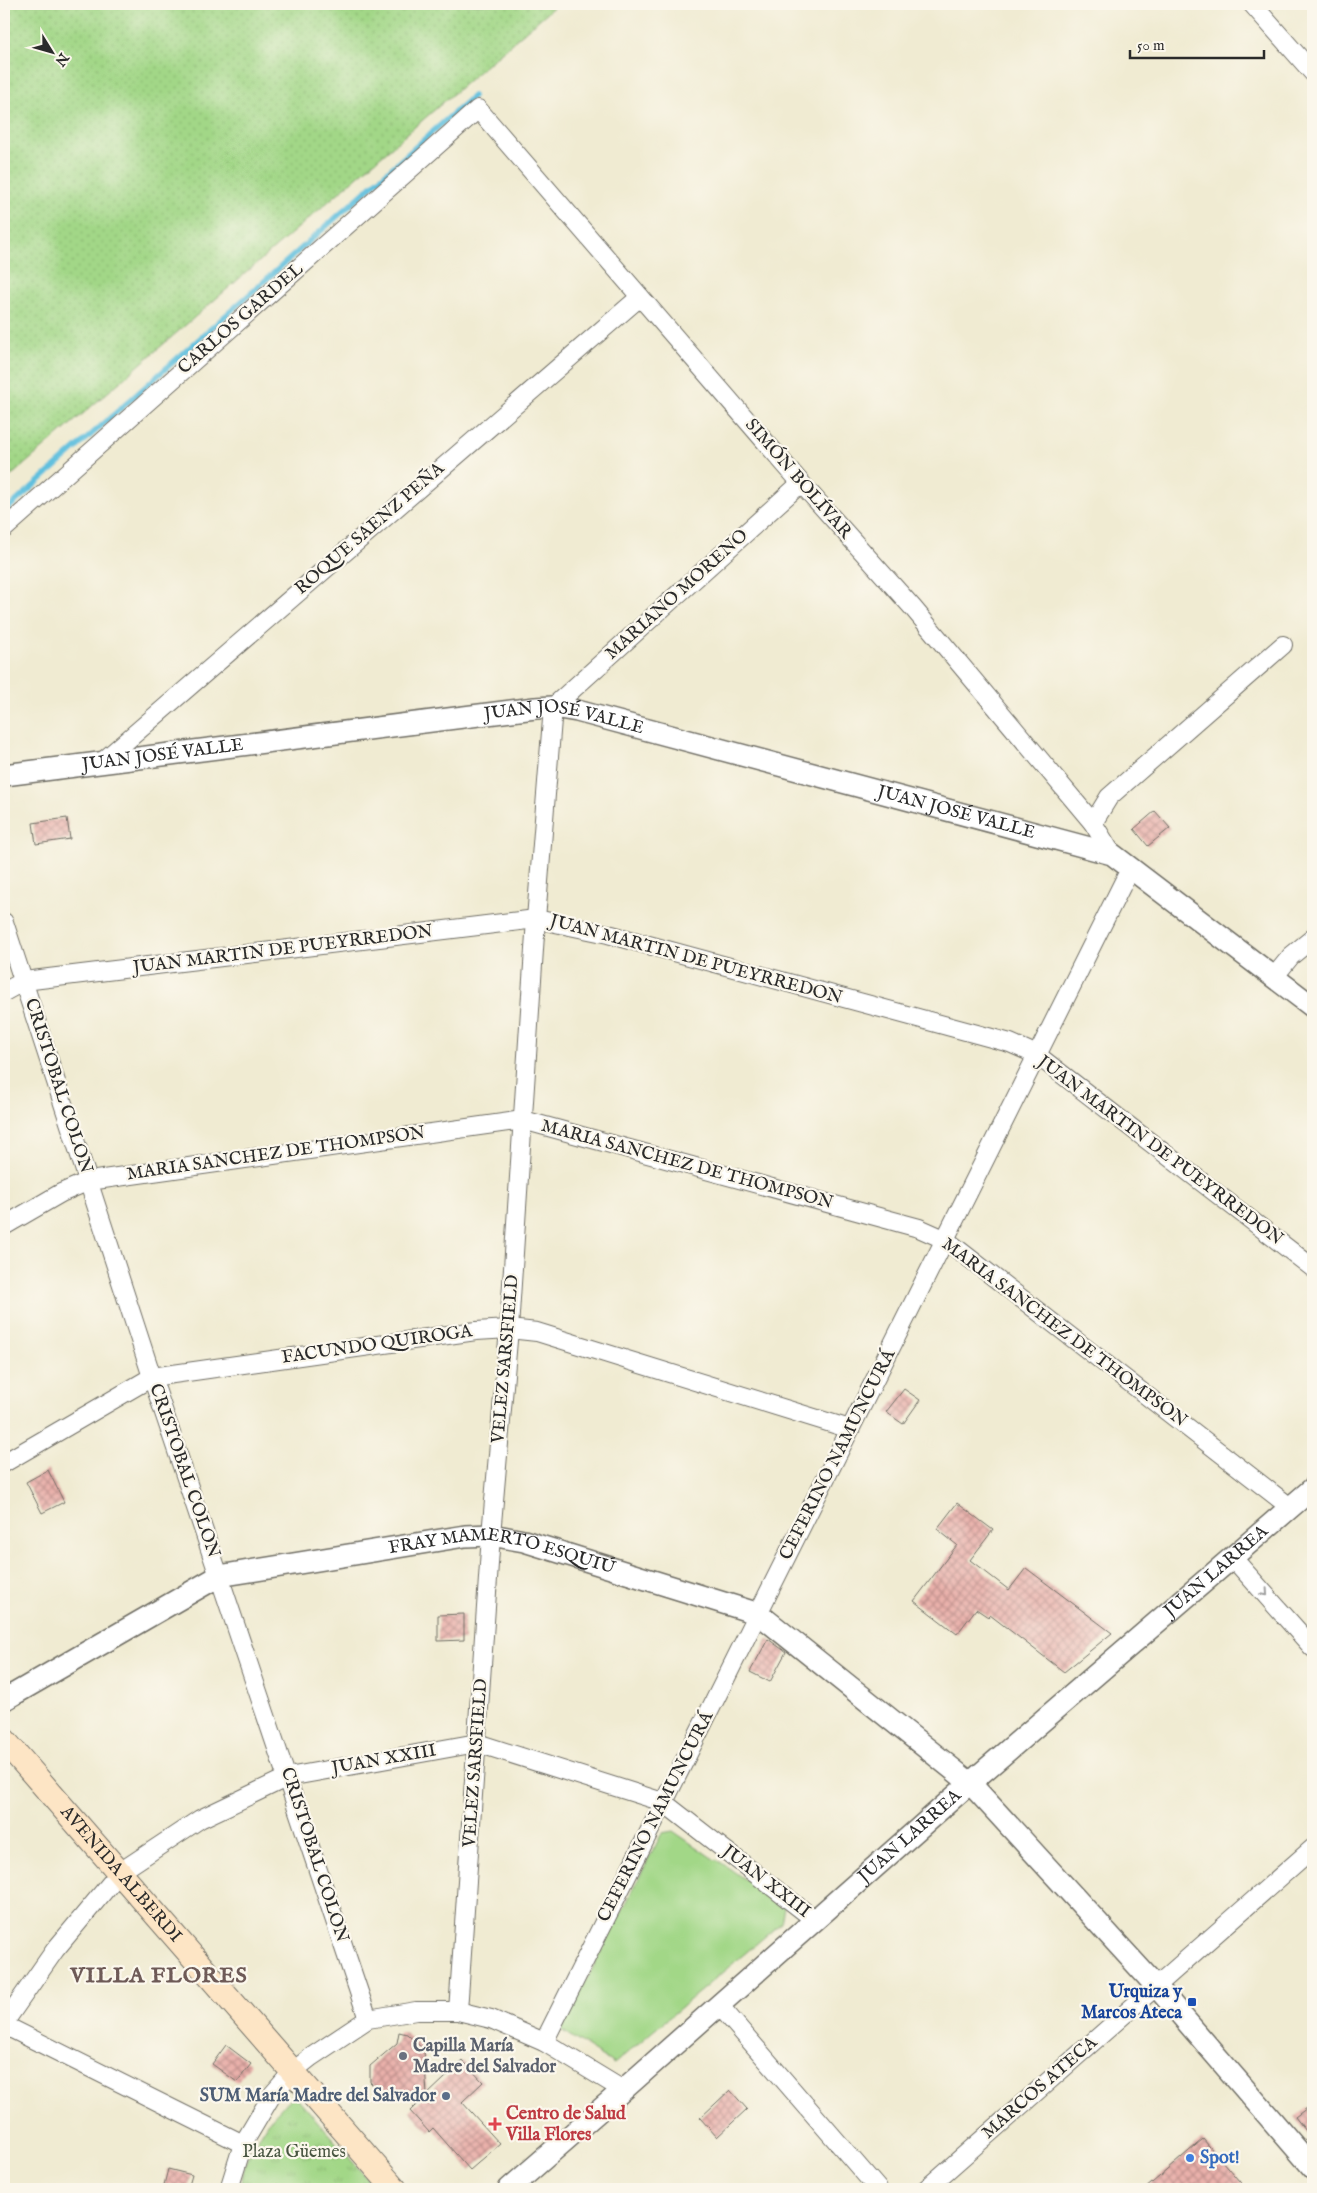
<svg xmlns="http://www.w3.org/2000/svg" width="1317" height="2193" font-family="'IM FELL English',serif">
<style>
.grass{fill:url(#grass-dots);stroke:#668159}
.park{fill:url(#park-tufts);stroke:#668159}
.garden{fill:#a2d787;stroke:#668159}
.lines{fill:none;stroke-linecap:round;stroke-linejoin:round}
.stream{stroke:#60c0de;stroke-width:5.5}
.building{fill:url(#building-cross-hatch)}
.minor-casing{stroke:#706e65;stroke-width:20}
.tertiary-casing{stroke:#706e65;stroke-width:24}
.secondary-casing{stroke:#706e65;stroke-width:26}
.minor{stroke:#fff;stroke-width:18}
.tertiary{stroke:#fff;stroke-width:21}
.secondary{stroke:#fde5c5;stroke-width:24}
.oneway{stroke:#a0a0a0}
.transit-dot{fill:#1a4fb4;stroke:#fbf7ec;stroke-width:2}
.worship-dot{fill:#6b7280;stroke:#fbf7ec;stroke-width:2}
.service-dot{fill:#5c6f8a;stroke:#fbf7ec;stroke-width:2}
.health-dot{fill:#e0444e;stroke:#fbf7ec;stroke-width:2}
.shop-dot{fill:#3f7fe0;stroke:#fbf7ec;stroke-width:2}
.labels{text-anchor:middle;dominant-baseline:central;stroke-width:4.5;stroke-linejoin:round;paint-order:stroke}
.street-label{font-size:18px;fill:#2b2b2b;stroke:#fbf7ec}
.transit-label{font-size:18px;font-weight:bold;fill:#164399;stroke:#fbf7ec;text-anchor:end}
.worship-label{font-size:18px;font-weight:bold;fill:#5b616d;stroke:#fbf7ec;text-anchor:start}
.service-label{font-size:18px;font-weight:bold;fill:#4e5e75;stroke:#fbf7ec;text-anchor:end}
.health-label{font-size:18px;font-weight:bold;fill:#be3a42;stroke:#fbf7ec;text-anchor:start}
.park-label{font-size:18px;fill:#495642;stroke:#fbf7ec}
.shop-label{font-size:18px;font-weight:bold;fill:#366cbe;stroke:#fbf7ec;text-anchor:start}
.district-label{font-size:22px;font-weight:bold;letter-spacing:1px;fill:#6e5a57;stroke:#fbf7ec}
</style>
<defs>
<pattern id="grass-dots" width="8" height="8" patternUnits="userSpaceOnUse" patternTransform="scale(1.25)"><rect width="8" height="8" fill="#a2d787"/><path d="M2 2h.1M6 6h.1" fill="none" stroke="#8cb975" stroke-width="1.8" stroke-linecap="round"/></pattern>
<pattern id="park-tufts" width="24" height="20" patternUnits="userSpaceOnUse" patternTransform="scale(1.25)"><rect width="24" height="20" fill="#a2d787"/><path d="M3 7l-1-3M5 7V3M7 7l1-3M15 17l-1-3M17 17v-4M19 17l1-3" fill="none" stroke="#8cb975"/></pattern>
<pattern id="building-cross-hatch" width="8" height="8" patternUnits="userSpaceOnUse" patternTransform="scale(1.25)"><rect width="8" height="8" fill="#e9b0aa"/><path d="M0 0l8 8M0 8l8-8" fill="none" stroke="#bd8f8b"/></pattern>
</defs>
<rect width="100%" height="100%" fill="#fbf7ec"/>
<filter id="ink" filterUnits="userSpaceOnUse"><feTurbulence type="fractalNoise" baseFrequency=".02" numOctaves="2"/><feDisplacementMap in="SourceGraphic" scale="10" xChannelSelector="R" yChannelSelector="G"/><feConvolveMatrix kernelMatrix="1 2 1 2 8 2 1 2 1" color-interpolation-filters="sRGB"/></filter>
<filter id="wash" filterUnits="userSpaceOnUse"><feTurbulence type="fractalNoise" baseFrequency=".0096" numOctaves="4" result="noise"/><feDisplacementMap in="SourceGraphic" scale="20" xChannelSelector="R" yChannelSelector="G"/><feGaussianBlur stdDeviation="1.12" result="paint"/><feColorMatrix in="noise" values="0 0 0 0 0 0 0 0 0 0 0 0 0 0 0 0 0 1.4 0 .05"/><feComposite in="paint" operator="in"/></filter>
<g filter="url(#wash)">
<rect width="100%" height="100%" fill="#f0ebd2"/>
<!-- grass -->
<path class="grass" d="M4,4h553l-553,478z"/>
<!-- park -->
<path class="park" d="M294,2094l82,95h-137l8,-31 20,-35z"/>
<!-- garden -->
<path class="garden" d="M673,1831l42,29 1,-1 68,48 -3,16 -167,141 -53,-34 101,-197z"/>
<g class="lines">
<!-- stream -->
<path class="stream" d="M4,512l469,-416"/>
</g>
<g id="blocks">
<!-- building -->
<g class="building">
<path d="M1155,811l15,17 -22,18 -14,-17z"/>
<path d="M67,818l3,21 -34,5 -3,-21z"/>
<path d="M904,1389l16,11 -17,24 -17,-12z"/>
<path d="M48,1470l16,32 -22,11 -16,-31z"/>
<path d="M957,1503l36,27 -23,30 39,30 17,-22 86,65 -48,39 -74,-57 -2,2 -12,-8 -19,25 -43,-33 43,-56 -20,-16z"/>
<path d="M464,1614v26l-26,1v-26z"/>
<path d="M768,1639l18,13 -16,30 -20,-10z"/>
<path d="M399,2032l8,2 17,16 3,45 36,-34 20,21 -21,20 38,42 -30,26 -37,-42 -4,4 -19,-21 15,-15 -47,-6 -8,-8v-16l27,-23z"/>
<path d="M226,2045l25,19 -14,18 -25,-18z"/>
<path d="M730,2090l17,19 -30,28 -17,-19z"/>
<path d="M1307,2108l6,7v25l-18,-23z"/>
<path d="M1203,2139l43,50h-101z"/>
<path d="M168,2169l24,6 -4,14h-25z"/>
</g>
</g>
</g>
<g filter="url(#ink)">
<use href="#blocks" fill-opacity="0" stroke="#706e65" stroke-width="1"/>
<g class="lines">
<!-- minor casing -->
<g class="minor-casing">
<g id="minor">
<path d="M1252,4l61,69"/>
<path d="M4,529l474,-420 323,374 112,125 180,215 19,31"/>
<path d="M102,762l538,-465"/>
<path d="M1093,823l16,-26 174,-152"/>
<path d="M4,922l148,455 216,642"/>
<path d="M1274,977l17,-21 22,-18"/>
<path d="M4,992l20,-11 512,-62 72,15 402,109 27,12 276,213"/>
<path d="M4,1226l57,-33 28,-12 434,-61 396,108 27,12 344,267"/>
<path d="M4,1463l148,-86 324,-46 33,-2 28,3 313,97"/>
<path d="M1232,1557l81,91"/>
<path d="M719,2005l159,184"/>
<path d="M458,2011l33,-476 18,-206 27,-410 17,-212 248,-224"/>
<path d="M4,2023l51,-73 65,-78 80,-53 88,-42 189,-34 186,59 152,118"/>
<path d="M4,2025l239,119"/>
<path d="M544,2042l587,-1175"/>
<path d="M229,2189l14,-45 29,-49 20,-23 19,-15 57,-38 48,-8h42l33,8 53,23 79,48"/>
<path d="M926,2189l387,-341"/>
</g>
</g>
<!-- tertiary casing -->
<g class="tertiary-casing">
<g id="tertiary">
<path id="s1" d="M4,775l531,-67 18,-1 24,4 535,143 201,153"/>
<path id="s2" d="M4,1700l215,-124 246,-40 26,-1 33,6 235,73 211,169 186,203 157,182"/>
<path id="s3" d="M509,2189l114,-99 347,-307 343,-295"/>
</g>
</g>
<!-- secondary casing -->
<g class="secondary-casing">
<g id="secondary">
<path id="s4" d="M4,1740l391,449"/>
</g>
</g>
<!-- minor -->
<use href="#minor" class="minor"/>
<!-- tertiary -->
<use href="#tertiary" class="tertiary"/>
<!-- secondary -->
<use href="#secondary" class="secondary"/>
</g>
<!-- one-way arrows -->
<defs><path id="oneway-chevron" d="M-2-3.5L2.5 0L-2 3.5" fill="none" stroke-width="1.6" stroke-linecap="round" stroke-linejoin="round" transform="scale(1.25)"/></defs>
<use class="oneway" href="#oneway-chevron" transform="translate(1265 1593) rotate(48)"/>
</g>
<!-- markers -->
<rect class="transit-dot" x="1187" y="1997" width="10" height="10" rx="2.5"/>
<circle class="worship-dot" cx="403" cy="2056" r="5"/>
<circle class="service-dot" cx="446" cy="2096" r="5"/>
<path class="health-dot" d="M492.5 2116.5h5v5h5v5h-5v5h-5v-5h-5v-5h5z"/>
<circle class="shop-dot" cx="1190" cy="2158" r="5"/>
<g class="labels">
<!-- street labels -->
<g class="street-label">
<text transform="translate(241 319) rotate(-41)">CARLOS GARDEL</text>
<text transform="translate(798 479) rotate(49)">SIMÓN BOLÍVAR</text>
<text transform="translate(370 529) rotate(-41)">ROQUE SAENZ PEÑA</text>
<text transform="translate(677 595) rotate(-42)">MARIANO MORENO</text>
<text stroke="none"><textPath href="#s1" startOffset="565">JUAN JOSÉ VALLE</textPath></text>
<text stroke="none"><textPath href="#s1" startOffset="160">JUAN JOSÉ VALLE</textPath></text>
<text stroke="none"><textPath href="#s1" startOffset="970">JUAN JOSÉ VALLE</textPath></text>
<text transform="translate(283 950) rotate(-7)">JUAN MARTIN DE PUEYRREDON</text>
<text transform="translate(696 960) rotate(15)">JUAN MARTIN DE PUEYRREDON</text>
<text transform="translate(58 1086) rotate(72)">CRISTOBAL COLON</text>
<text transform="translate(1160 1151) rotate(37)">JUAN MARTIN DE PUEYRREDON</text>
<text transform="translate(276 1154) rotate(-8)">MARIA SANCHEZ DE THOMPSON</text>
<text transform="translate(687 1165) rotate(15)">MARIA SANCHEZ DE THOMPSON</text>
<text transform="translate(1064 1333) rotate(37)">MARIA SANCHEZ DE THOMPSON</text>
<text transform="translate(377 1345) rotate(-8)">FACUNDO QUIROGA</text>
<text transform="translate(506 1359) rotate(-85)">VELEZ SARSFIELD</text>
<text transform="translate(838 1455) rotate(-63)">CEFERINO NAMUNCURÁ</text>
<text transform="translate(184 1471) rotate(71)">CRISTOBAL COLON</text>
<text stroke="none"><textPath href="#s2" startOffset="536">FRAY MAMERTO ESQUIÚ</textPath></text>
<text stroke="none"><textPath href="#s3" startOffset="939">JUAN LARREA</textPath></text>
<text transform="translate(384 1760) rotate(-10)">JUAN XXIII</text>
<text transform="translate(476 1763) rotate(-86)">VELEZ SARSFIELD</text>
<text transform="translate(656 1817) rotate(-63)">CEFERINO NAMUNCURÁ</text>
<text stroke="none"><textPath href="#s3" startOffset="534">JUAN LARREA</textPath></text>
<text transform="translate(314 1855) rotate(72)">CRISTOBAL COLON</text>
<text stroke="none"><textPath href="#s4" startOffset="178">AVENIDA ALBERDI</textPath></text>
<text transform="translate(766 1882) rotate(38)">JUAN XXIII</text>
<text transform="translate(1040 2088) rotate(-41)">MARCOS ATECA</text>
</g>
<!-- transit labels -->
<g class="transit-label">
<text x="1182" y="1992">Urquiza y<tspan x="1182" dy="21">Marcos Ateca</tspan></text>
</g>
<!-- worship labels -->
<g class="worship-label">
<text x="413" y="2046">Capilla María<tspan x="413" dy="21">Madre del Salvador</tspan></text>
</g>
<!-- service labels -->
<g class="service-label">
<text x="436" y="2096">SUM María Madre del Salvador</text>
</g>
<!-- health labels -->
<g class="health-label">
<text x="506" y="2114">Centro de Salud<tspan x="506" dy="21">Villa Flores</tspan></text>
</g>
<!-- park labels -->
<g class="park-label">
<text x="294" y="2152">Plaza Güemes</text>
</g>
<!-- shop labels -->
<g class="shop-label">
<text x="1200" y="2158">Spot!</text>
</g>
<!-- district labels -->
<g class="district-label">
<text x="159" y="1976">VILLA FLORES</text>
</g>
</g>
<!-- margin -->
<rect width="1317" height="2193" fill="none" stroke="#fbf7ec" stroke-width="20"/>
<!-- north arrow -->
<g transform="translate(52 52) rotate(127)" stroke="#fbf7ec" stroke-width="4" paint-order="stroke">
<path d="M0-4L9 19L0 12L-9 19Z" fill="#2b2b2b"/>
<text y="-8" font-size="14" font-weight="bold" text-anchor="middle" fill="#2b2b2b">N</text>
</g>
<!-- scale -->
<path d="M1130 50v8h134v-8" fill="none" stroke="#2b2b2b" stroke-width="2.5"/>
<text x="1137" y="50" font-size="15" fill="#2b2b2b" stroke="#fbf7ec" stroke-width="4" paint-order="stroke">50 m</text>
</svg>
